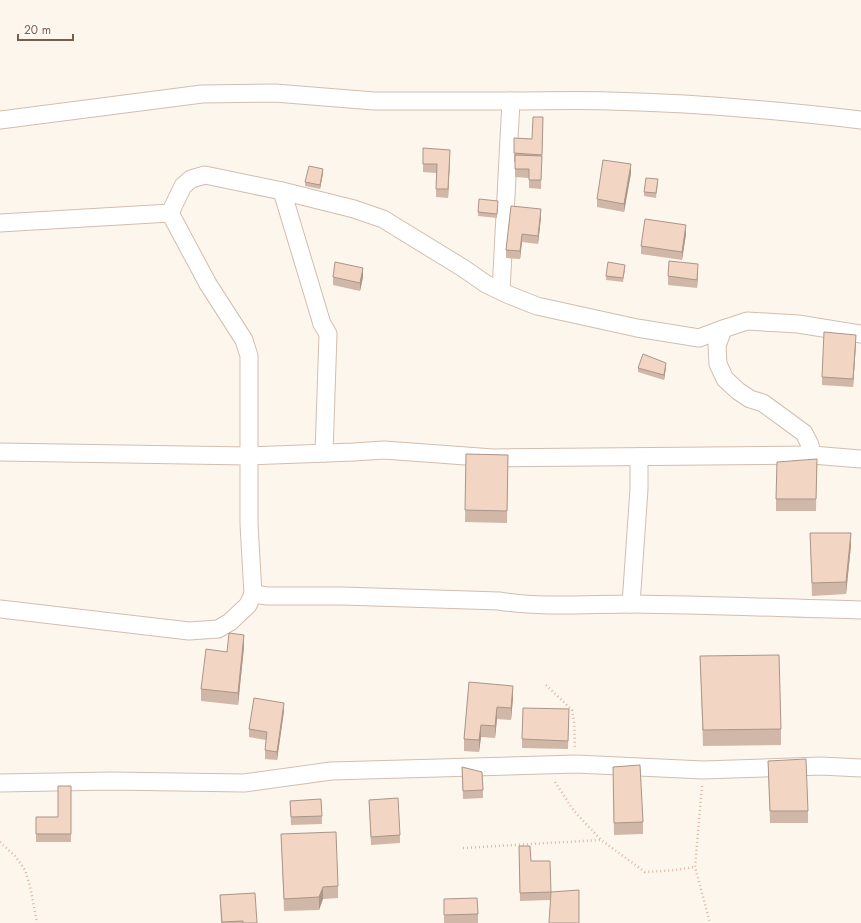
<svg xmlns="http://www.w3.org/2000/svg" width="861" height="923" font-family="Jost,sans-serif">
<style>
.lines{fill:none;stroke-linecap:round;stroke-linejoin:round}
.minor-casing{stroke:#d1beb0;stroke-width:19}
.path{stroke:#d9b8a5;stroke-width:2.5;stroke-dasharray:1 3;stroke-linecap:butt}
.minor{stroke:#fff;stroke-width:17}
.wall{fill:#d1b7a8}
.shaded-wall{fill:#aa9588}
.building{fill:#f3d5c3;stroke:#aa9588}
</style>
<rect width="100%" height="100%" fill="#fdf6ec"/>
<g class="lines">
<!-- minor casing -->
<g class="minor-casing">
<g id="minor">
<path d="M0,120l202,-26 73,-1 99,8h137"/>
<path d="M282,191l40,133c2,3 4,6 6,10l-4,119"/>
<path d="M170,213l13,-27 8,-7 14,-4 77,16 72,18 29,10 80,49 23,16 23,11 28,11 100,22 62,10 24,-9 24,-8 51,3 63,10"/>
<path d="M170,213l38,71 36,56 5,16v168l4,70"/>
<path d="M0,223l170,-10"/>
<path d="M501,291l10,-190c33,0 65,-1 98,0 84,2 168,9 252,19"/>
<path d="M723,329l-6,17 1,18 7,15 13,12 12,8 13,4 41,30 6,12 2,10"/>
<path d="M0,452l248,4 106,-4 30,-2 109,8 319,-3 49,4"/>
<path d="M631,604l8,-115v-32"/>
<path d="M0,609l189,22 29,-2 12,-7 18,-17 5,-11 14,2h76l156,5c45,7 89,3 134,3 76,1 152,4 228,6"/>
<path d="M0,783l111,-2 133,2 87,-12 245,-7 127,6 118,-4 40,2"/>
</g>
</g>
<!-- path -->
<g class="path">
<path d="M546,685l26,25 2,11 1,27"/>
<path d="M555,782l19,29 27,29 44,32 30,-2 20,-3"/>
<path d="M702,786l-7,81 15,56"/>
<path d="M0,842l15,14 10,14 5,16 7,37"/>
<path d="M463,848l137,-8"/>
</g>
<!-- minor -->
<use href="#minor" class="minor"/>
</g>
<!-- wall -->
<g class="wall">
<path d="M543,117l-2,72 -12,-1v-10l-14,-1v-15h-1v-24l18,1z"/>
<path d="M450,158l-2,40 -12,-1v-24l-13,-1v-8z"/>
<path d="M323,173l-3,16 -15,-3v-4z"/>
<path d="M631,173l-7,39 -27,-5v-8z"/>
<path d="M658,183l-2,15 -12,-2v-4z"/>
<path d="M498,205l-1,13 -19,-2v-4z"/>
<path d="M511,206l30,11 -3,27 -16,-2 -2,17 -14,-1v-8z"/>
<path d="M686,234l-4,26 -41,-6v-8z"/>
<path d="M625,270l-2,12 -17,-2v-4z"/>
<path d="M698,272l-1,16 -29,-3v-9z"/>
<path d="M333,277h30l-3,14 -27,-6z"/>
<path d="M856,343l-3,44 -31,-2v-8z"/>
<path d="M666,367l-2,13 -26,-8v-4z"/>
<path d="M466,454l42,1 -1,68 -42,-1z"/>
<path d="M817,459l-1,52h-40v-12z"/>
<path d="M810,533l41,12 -5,49 -34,2z"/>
<path d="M244,647l-6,58 -37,-4v-12l26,-37z"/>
<path d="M700,656l81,73v16l-78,1z"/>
<path d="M469,682l44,16 -2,22 -14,-1 -2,19 -14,-1 -2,15 -15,-1v-12z"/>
<path d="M569,709l-1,40 -46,-1v-9z"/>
<path d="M284,711l-7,49 -12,-1v-9l1,-10 -17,-3v-8z"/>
<path d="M768,761l40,50v12h-38z"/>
<path d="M462,767l21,23v8l-20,1z"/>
<path d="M613,767l30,55v12l-29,1z"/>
<path d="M71,786v56h-35v-25h22z"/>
<path d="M369,800l31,35v8l-29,2z"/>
<path d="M290,801l32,15v8l-31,1z"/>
<path d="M281,834l57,52v12l-15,1 -4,11 -35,1z"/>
<path d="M519,846l12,15 20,31 -1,8 -30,1z"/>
<path d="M220,895l37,28h-36z"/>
<path d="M444,899l34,15v9h-34z"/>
</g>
<!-- shaded-wall -->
<g class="shaded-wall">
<path d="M450,150v8l-2,40v-9z"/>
<path d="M631,164v9l-7,39v-8z"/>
<path d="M323,169v4l-3,16v-4z"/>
<path d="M541,209v8l-3,27v-8z"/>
<path d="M686,225v9l-4,26v-8z"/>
<path d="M522,234v8l-2,17v-8z"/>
<path d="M698,264v8l-1,16v-8z"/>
<path d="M363,268v9l-3,14v-8z"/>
<path d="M856,335v8l-3,44v-8z"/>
<path d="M666,363v4l-2,13v-5z"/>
<path d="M851,533v12l-5,49v-12z"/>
<path d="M244,635v12l-6,58v-12z"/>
<path d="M513,686v12l-2,22v-12z"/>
<path d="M284,703v8l-7,49v-8z"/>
<path d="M497,707v12l-2,19v-12z"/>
<path d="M481,725v12l-2,15v-12z"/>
<path d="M323,887v12l-4,11v-13z"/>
</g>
<!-- building -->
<g class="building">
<path d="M533,117h10l-1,38 -28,-2v-15l18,1z"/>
<path d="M423,148l27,2 -2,39h-12l1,-25h-14z"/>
<path d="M515,155l27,1 -1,24h-12v-11h-14z"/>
<path d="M603,160l28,4 -7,40 -27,-5z"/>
<path d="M309,166l14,3 -3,16 -15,-3z"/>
<path d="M646,178l12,1 -2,14 -12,-1z"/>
<path d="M479,199l19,2 -1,13 -19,-2z"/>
<path d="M511,206l30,3 -3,27 -16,-2 -2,17 -14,-1z"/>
<path d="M645,219l41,6 -4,27 -41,-6z"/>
<path d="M669,261l29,3 -1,16 -29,-4z"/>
<path d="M335,262l28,6 -3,15 -27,-6z"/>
<path d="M608,262l17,3 -2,13 -17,-2z"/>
<path d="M824,332l32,3 -3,44 -31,-2z"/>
<path d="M643,354l23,9 -2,12 -26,-7z"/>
<path d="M466,454l42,1 -1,56 -42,-1z"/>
<path d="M817,459l-1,40h-40l1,-37z"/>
<path d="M810,533h41l-5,49 -34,1z"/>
<path d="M229,633l15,2 -6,58 -37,-4 5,-40 21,3z"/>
<path d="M779,655l2,74 -78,1 -3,-74z"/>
<path d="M469,682l44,4 -2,22 -14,-1 -2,19 -14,-1 -2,15 -15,-1z"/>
<path d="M254,698l30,5 -7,49 -12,-2 2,-18 -18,-3z"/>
<path d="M523,708l46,1 -1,32 -46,-2z"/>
<path d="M806,759l2,52h-38l-2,-50z"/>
<path d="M640,765l3,57 -29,1 -1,-56z"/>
<path d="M462,767l20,5 1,18 -20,1z"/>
<path d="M58,786h13v48h-35v-17h22z"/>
<path d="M398,798l2,37 -29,2 -2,-37z"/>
<path d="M321,799l1,17 -31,1 -1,-16z"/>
<path d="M336,832l2,54 -15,1 -4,10 -35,2 -3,-65z"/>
<path d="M519,846h11l1,15h19l1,31 -31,1z"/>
<path d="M579,890v33h-30l2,-31z"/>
<path d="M255,893l2,30h-14v-2l-21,1 -2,-27z"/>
<path d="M477,898l1,16 -34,1v-16z"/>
</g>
<!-- scale -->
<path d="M18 34v6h55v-6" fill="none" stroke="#7a5c4d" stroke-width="2"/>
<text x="24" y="34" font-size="12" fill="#7a5c4d" stroke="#fffaf3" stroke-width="3" paint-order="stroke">20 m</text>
</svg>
